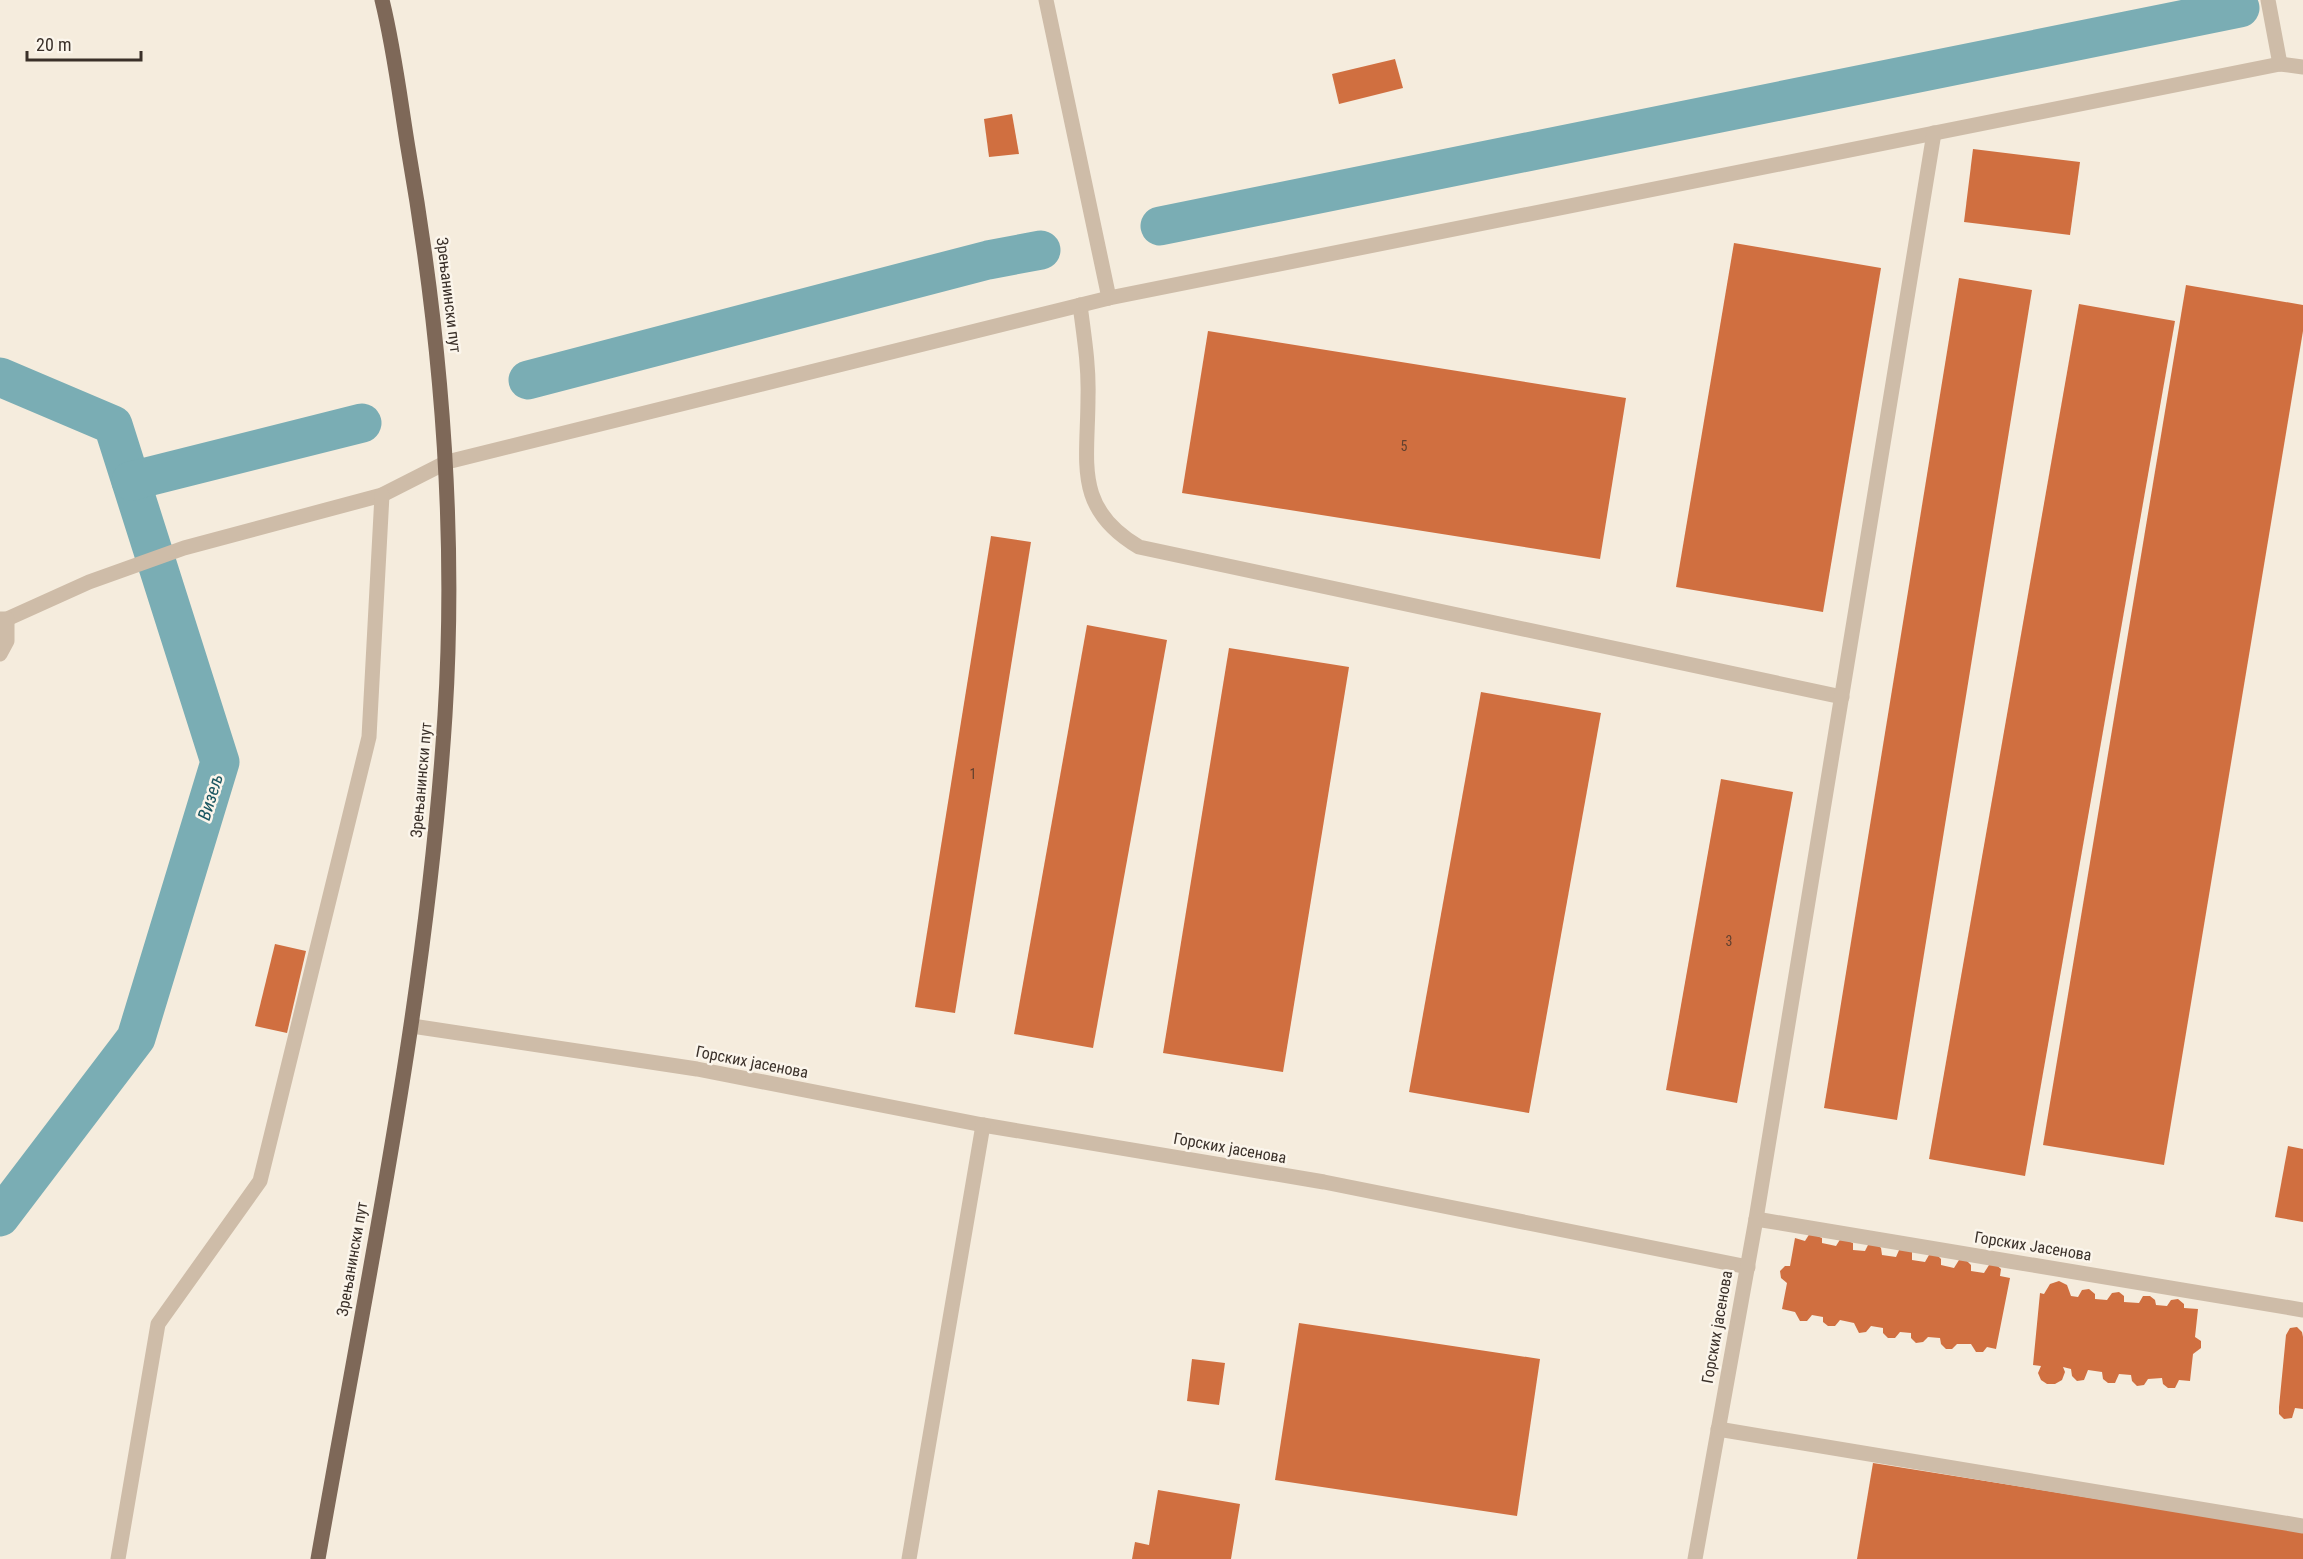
<svg xmlns="http://www.w3.org/2000/svg" width="2303" height="1559" font-family="'Roboto Condensed',sans-serif">
<style>
.lines{fill:none;stroke-linecap:round;stroke-linejoin:round}
.canal{stroke:#7aadb4;stroke-width:39}
.building{fill:#d06f40}
.minor{stroke:#cebca8;stroke-width:15}
.major{stroke:#7e6858;stroke-width:15}
.labels{text-anchor:middle;dominant-baseline:central;stroke-width:5;stroke-linejoin:round;paint-order:stroke}
.number-label{font-size:14px;fill:#60402f}
.street-label{font-size:16px;fill:#3a3029;stroke:#fbf5eb}
.water-label{font-size:18px;font-style:italic;fill:#1a5660;stroke:#fbf5eb}
</style>
<rect width="100%" height="100%" fill="#f5ecdd"/>
<g class="lines">
<!-- canal -->
<g class="canal">
<path d="M1160,226l1080,-218"/>
<path d="M0,377l113,48 107,337 -84,276 -136,179"/>
<path d="M528,380l460,-120 53,-10"/>
<path d="M131,481l231,-58"/>
</g>
</g>
<!-- building -->
<g class="building">
<path d="M1395,59l8,29 -64,16 -7,-30z"/>
<path d="M1012,114l7,40 -30,3 -5,-38z"/>
<path d="M1973,149l107,13 -10,73 -106,-13z"/>
<path d="M1734,243l147,25 -58,344 -147,-25z"/>
<path d="M1959,278l73,12 -135,830 -73,-12z"/>
<path d="M2186,285l117,20v26l-139,834 -121,-20z"/>
<path d="M2079,304l96,17 -150,855 -96,-17z"/>
<path d="M1208,331l418,67 -26,161 -418,-66z"/>
<path d="M991,536l40,6 -76,471 -40,-6z"/>
<path d="M1087,625l80,15 -74,408 -79,-14z"/>
<path d="M1229,648l120,19 -66,405 -120,-19z"/>
<path d="M1481,692l120,21 -72,400 -120,-21z"/>
<path d="M1721,779l72,13 -56,311 -71,-13z"/>
<path d="M275,944l31,7 -19,82 -32,-7z"/>
<path d="M2288,1146l15,3v73l-28,-5z"/>
<path d="M1810,1233l12,5v5l14,3 5,-8 12,5v7l12,1 4,-8h7l5,5 1,7 14,2 4,-9 12,4v8l13,2 4,-7 7,-1 5,5v6l13,3 5,-8h7l5,5v6l13,2 5,-8 6,-1 6,5 -1,7 10,2 -14,71 -9,-2 -4,5h-7l-5,-8h-14l-5,5h-6l-5,-5 -1,-6 -12,-1 -5,5 -7,1 -5,-5v-5l-11,-1 -5,6h-7l-5,-5v-5l-12,-2 -5,6 -7,1 -5,-10 -14,-3 -5,6h-7l-5,-4v-5l-11,-2 -5,6h-7l-5,-9 -13,-3 5,-26 -6,-5 -1,-7 5,-5h5l5,-28 10,3z"/>
<path d="M2059,1281l8,4 4,11 7,1 4,-7 7,-1 6,5v5l12,1 5,-7 7,-1 5,4v6l15,1 4,-7h7l5,4 1,5 11,1 4,-6 7,-1 6,5v4l14,1 -3,28 6,4v7l-8,6 -3,27 -11,-1 -4,8h-7l-5,-4 -1,-6 -14,1 -4,6 -7,1 -5,-5 -1,-6 -12,-1 -4,9h-7l-5,-4 -1,-7 -14,-2 -4,10 -7,1 -5,-5 -1,-7 -8,-2 2,5 -3,8 -7,4h-8l-6,-4 -3,-7 3,-7 -8,-1 7,-72 4,1 6,-10z"/>
<path d="M1299,1323l241,36 -23,157 -242,-36z"/>
<path d="M2297,1327l5,5 1,5v72l-8,-1 -3,10 -8,1 -5,-5v-7l7,-72 4,-7z"/>
<path d="M1192,1359l33,4 -6,42 -32,-4z"/>
<path d="M1873,1463l430,69v27h-446z"/>
<path d="M1158,1490l82,14 -9,55h-99l3,-17 14,3z"/>
</g>
<g class="lines">
<!-- minor -->
<g class="minor">
<path d="M1046,0l63,298"/>
<path d="M2268,0l12,64"/>
<path d="M1080,305c4,31 9,61 8,92 0,66 -15,111 51,150l703,150"/>
<path d="M0,619h7l82,-37 95,-34 198,-53 65,-33 662,-164 1171,-234 23,3"/>
<path d="M0,654l7,-13v-22"/>
<path d="M412,1026l285,43 286,56 341,57 424,85"/>
<path d="M1756,1219l547,91"/>
<path d="M1718,1429l585,97"/>
<path d="M118,1559l40,-235 102,-143 109,-444 13,-242"/>
<path d="M909,1559l74,-434"/>
<path d="M1695,1559l61,-340 178,-1086"/>
</g>
<!-- major -->
<path class="major" d="M318,1559c49,-280 109,-560 127,-844 12,-191 -4,-379 -37,-567 -8,-49 -14,-100 -26,-148"/>
</g>
<g class="labels">
<!-- number labels -->
<g class="number-label">
<text x="1404" y="446">5</text>
<text x="973" y="774">1</text>
<text x="1729" y="941">3</text>
</g>
<!-- street labels -->
<g class="street-label">
<text transform="translate(449 295) rotate(83)">Зрењанински пут</text>
<text transform="translate(421 780) rotate(-85)">Зрењанински пут</text>
<text transform="translate(752 1062) rotate(11)">Горских јасенова</text>
<text transform="translate(1230 1148) rotate(10)">Горских јасенова</text>
<text transform="translate(2033 1246) rotate(9)">Горских Јасенова</text>
<text transform="translate(352 1259) rotate(-80)">Зрењанински пут</text>
<text transform="translate(1717 1327) rotate(-80)">Горских јасенова</text>
</g>
<!-- water labels -->
<g class="water-label">
<text transform="translate(210 797) rotate(-73)">Визељ</text>
</g>
</g>
<!-- scale -->
<path d="M27 51v9h114v-9" fill="none" stroke="#3a3029" stroke-width="3"/>
<text x="36" y="51" font-size="18" fill="#3a3029" stroke="#fbf5eb" stroke-width="4.5" paint-order="stroke">20 m</text>
</svg>
